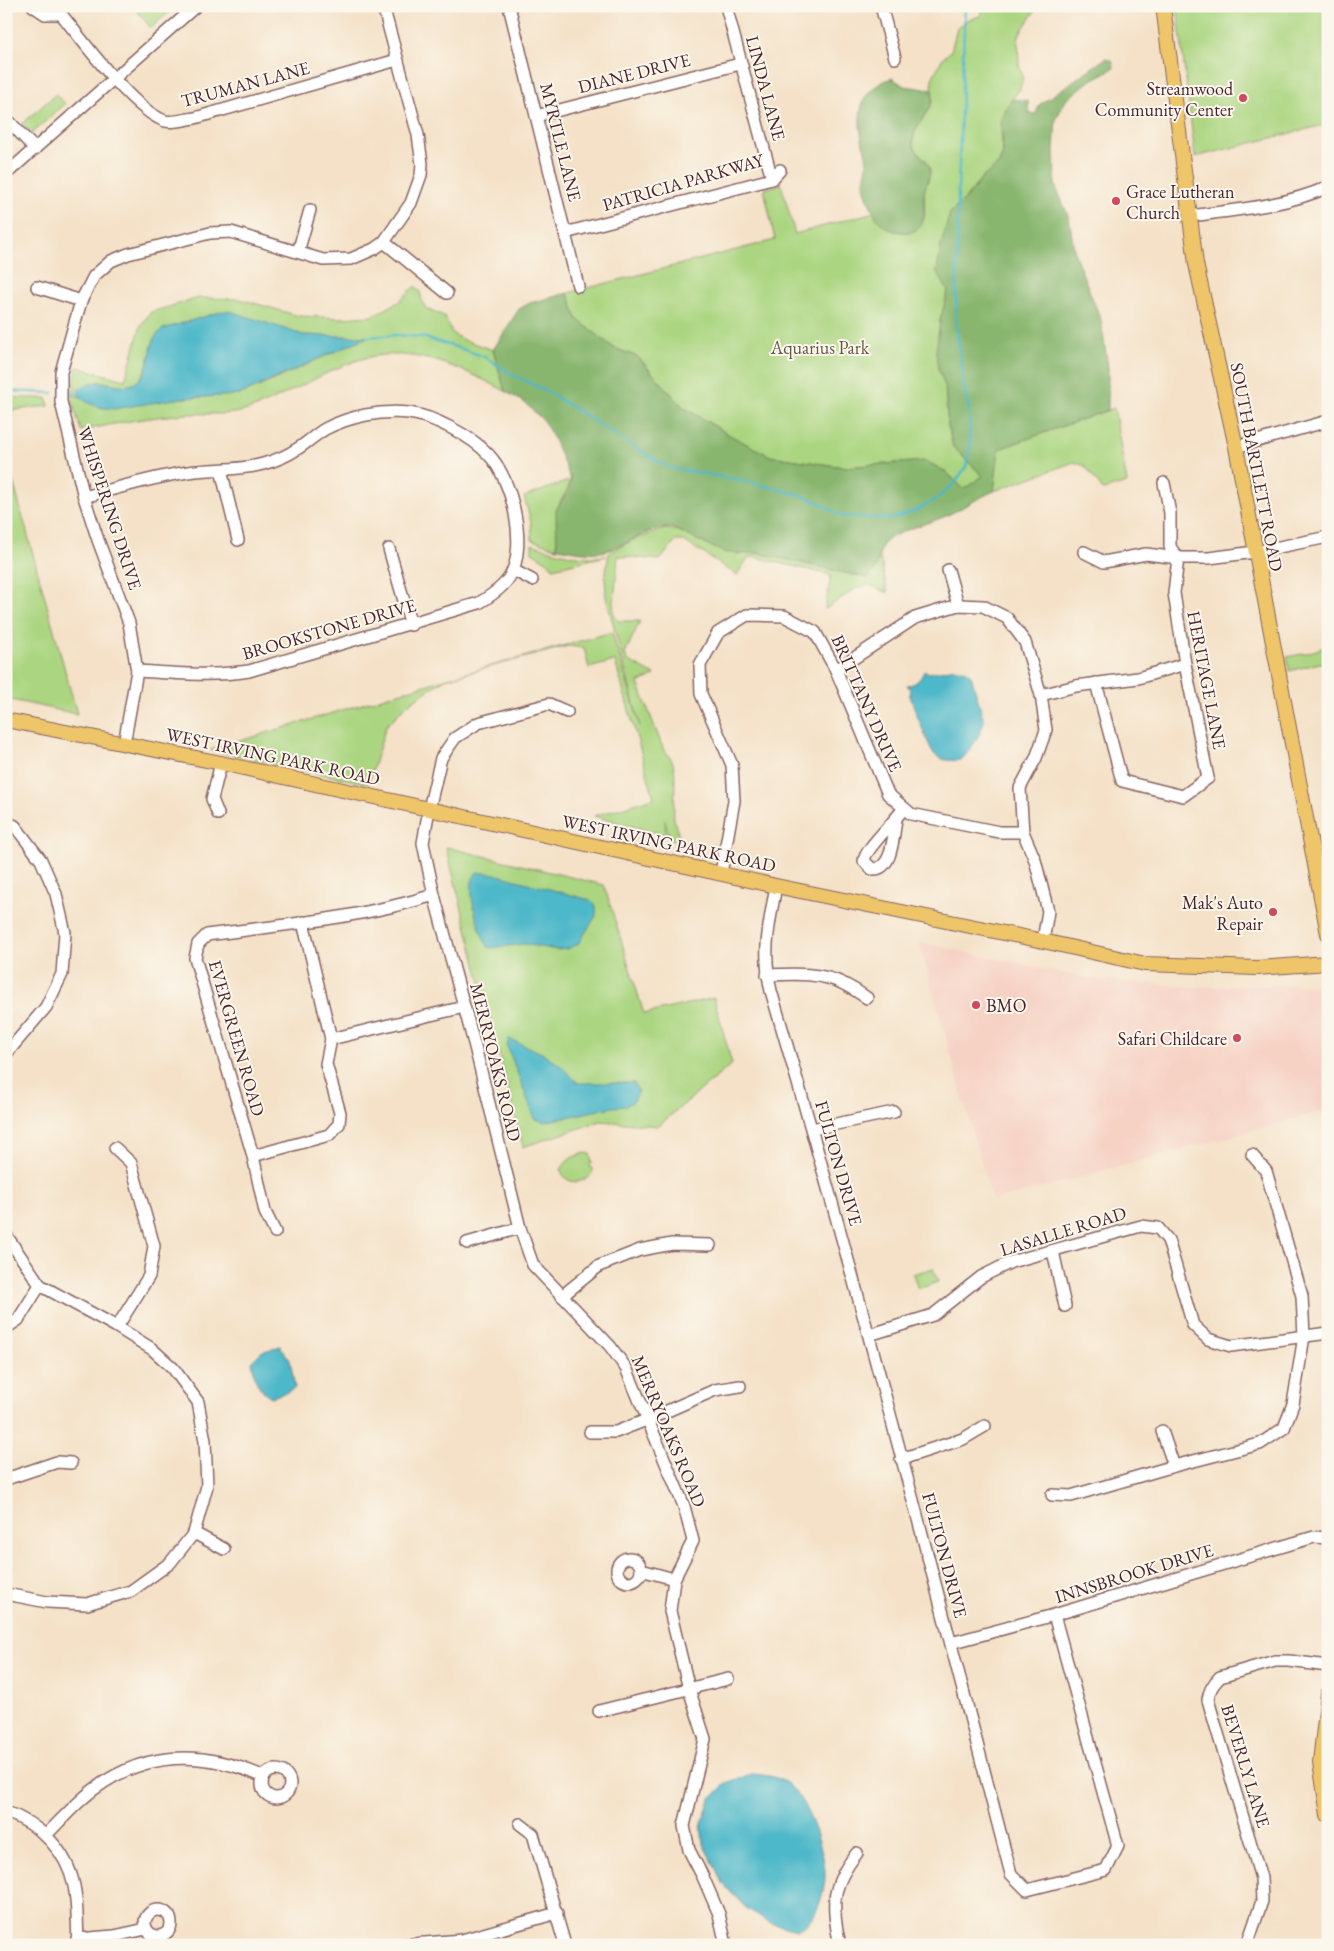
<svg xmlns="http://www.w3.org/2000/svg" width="1334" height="1951" font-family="'EB Garamond',serif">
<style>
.built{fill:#f6d2c5}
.green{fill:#abd580;stroke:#7a7a56}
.forest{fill:#88b66e;stroke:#696a4c}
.water{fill:#4db8c9;stroke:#4c6c7a}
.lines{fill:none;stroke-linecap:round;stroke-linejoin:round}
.stream{stroke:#4db8c9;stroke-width:2.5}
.minor-casing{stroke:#866362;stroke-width:14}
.major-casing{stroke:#866362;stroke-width:16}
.minor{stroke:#fff;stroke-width:11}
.major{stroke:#eec569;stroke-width:14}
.poi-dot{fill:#d1495b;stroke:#fbf7ec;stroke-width:2}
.labels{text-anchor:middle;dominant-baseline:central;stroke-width:4;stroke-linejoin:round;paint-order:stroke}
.street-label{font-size:18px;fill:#4a1f2b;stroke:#fbf7ec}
.poi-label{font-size:18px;fill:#4a1f2b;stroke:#fbf7ec;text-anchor:end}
.park-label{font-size:18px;fill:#675644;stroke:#fbf7ec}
</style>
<rect width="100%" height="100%" fill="#fbf7ec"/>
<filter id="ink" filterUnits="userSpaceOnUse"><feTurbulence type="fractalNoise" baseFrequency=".02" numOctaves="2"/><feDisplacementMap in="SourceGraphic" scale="10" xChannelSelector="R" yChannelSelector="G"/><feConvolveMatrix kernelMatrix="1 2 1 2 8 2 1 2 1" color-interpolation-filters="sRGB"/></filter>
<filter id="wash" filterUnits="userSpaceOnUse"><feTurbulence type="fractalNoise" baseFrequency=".0096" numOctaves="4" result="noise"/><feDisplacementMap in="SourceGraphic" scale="20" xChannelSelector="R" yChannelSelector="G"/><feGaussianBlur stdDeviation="1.12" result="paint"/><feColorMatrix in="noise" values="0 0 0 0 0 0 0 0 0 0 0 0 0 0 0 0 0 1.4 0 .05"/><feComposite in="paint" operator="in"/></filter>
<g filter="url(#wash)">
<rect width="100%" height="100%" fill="#f4e1c7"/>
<!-- built -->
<path class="built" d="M919,942l172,37 102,8 135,-2v125l-336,91z"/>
<!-- green -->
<g class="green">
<path d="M133,6h43l-25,22z"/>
<path d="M985,6h55l-8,9 -12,18 -2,7 1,25 4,12 -3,12 -14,18 -5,23 2,23 -4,11 -17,14 -22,27 -23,67 11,19 -8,30 -2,47 7,18 3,40 5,21 30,29 -19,13 -18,-17 -20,-11 -83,6 -73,-11 -37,-19 -50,-30 -45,-50 -24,-9 -37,-29 -9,-26 207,-53 -11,-51 17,-5 14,50 79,-22 8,12 20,8 10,-1 9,-6 4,-9 -1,-23 6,-22 -4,-11 -8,-7 -5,-10 2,-12 18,-30 -1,-22 10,-20 9,-8 6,-23 10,-8 13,-4z"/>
<path d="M1177,6h151v118l-133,33z"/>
<path d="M56,94l9,10 -34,30 -9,-10z"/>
<path d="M415,286l5,5 2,10 4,8 18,7 9,18 11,6 29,10 12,41c-37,-20 -78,-39 -122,-36 -27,2 -54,17 -78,29 -22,10 -45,25 -70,29 -15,2 -33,0 -49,1 -36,3 -70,9 -105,17l-7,-24 -2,-12 7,1 10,7 14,5 79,-10 57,-3 31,-13 95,-45 -62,-2 -24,-7 -126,16c-4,15 -9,44 -30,42 -9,-1 -15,-4 -24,-4 -11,1 -17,7 -26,9l4,-24 48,13 16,-55 10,-13 48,-14 41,1 59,17 42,2 31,-2 25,-13z"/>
<path d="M6,396l14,2h27l2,8 -43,5z"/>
<path d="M1114,408l13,75 -24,7 -18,-24 -11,-4 -80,29 4,-42z"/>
<path d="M6,456l71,258 -71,-15z"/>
<path d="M571,480c-3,12 -9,16 -12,25 -5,13 -1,29 -2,43l-25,-8 -1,-18 -7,-25z"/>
<path d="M665,529l14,2 59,23 20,-1 109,25 12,-25 9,40 -19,-8 -12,3 -32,21 6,-34 -77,-18 -6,1 -11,17 -53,-34h-8l-16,19 -42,-4 -5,57 5,8h22l-15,32 2,7 28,15 -17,8 26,68c18,10 8,49 10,68 1,6 4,13 5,19l-9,3 -5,-21 1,15 -72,-19 60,-18 -39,-137 -26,7 -5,-20 -16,-2 -123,33 -9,6 -29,20 -21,21 -18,58 -158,-34 235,-71 167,-47 28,94 -34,-129 -1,-20 4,-24 26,-14z"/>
<path d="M532,544c24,8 49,16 74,12l-53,12 -5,-6 -16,-10z"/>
<path d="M1328,646v15l-39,10 -2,-14 20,-4z"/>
<path d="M446,847l158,38 40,129 70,-16 18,66 -74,62 -57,-5 -78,26z"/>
<path d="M586,1153l4,1 2,9 -2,2 3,6c-7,14 -28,15 -32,-1 6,-12 13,-14 25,-17z"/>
<path d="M933,1268l5,14 -20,7 -5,-15z"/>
</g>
<!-- forest -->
<g class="forest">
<path d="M1106,58l6,2 2,8 -26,14 -22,18 -10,19 -2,31 1,35 14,33 6,37 26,65 7,48v42l-109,39 -5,42c-16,7 -32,17 -48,25 -16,7 -48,15 -60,25 -8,8 -6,19 -11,28 -1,3 -5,6 -7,9l-110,-25 -20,1 -15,-2 -51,-24c-24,-1 -42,15 -63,22 -16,6 -35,0 -52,-2l-1,-38 12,-19 3,-11 -18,-43 -10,-17 -18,-17 -20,-12 -12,-41 26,-41 11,-6 38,-10 9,26 37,29 24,9 45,50 50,30 37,19 73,11 83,-6 20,11 18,17 19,-13 -30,-29 -5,-21 -3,-40 -7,-18 -2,-16 4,-31 8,-30 -11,-19 4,-27 9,-32 18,-17 14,-18 17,-14 4,-11 -2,-35 12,-19 15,2 1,12 7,1 3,-9z"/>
<path d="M892,78l12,8 28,4c0,4 1,8 0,11 -3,15 -20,25 -19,41 1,13 17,16 17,29 0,8 -5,15 -6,22 -1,22 5,45 -29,38 -8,-2 -17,-9 -20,-16 -4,-8 -11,-24 -11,-32 0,-8 4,-15 3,-23 -1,-8 -5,-17 -6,-26 -4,-28 3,-46 31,-56z"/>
</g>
<!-- water -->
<g class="water">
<path d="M223,311l10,1 70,23 64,2 -128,58 -57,3 -68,11c-13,-1 -26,-4 -35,-13v-6c19,-18 39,2 56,-7 16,-10 13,-31 20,-46 2,-3 5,-6 8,-8z"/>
<path d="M955,668l12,3 4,4 13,46c-3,13 -13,29 -23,39 -8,1 -20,1 -26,-5 -6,-6 -21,-48 -25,-59v-7l-3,-4c9,0 15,-7 17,-15l5,3z"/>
<path d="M477,872l17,2 96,26 6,6v10l-18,28 -11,5 -10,1 -32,-6 -36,4c-9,-11 -22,-56 -16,-69 1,-3 3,-5 4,-7z"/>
<path d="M509,1039l35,15 17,12 17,17h56l4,7 -4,11 -9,5 -12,1 -69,15 -9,-3 -28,-73z"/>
<path d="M280,1346l10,14 5,28 -10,5 -14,4c-16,-11 -16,-17 -19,-36l9,-9z"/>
<path d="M751,1774c14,1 29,2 40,13 17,16 36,68 34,92 -1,13 -7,34 -16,43 -3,4 -9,6 -13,8l-25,-7 -25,-15 -22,-23 -21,-41 -2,-21 10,-25 15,-15z"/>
</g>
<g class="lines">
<!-- stream -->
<g class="stream">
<path d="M367,337l28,-2 27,2 37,11 26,9 28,18 35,17 109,69 14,7 74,13 56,14 17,7 24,14 49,3 22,-7 22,-12 19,-16 12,-17 4,-19 -1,-38 -6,-29 -7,-58 2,-130 7,-187"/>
<path d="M6,391l47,2"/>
<path d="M68,393h11"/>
</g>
</g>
</g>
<g filter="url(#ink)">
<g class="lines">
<!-- minor casing -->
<g class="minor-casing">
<g id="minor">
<path d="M33,6l12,8h16c23,28 71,95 104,107 8,2 21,-2 30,-3l202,-58"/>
<path d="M509,6l69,280"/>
<path d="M726,6l46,173"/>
<path d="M881,6l14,52"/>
<path d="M536,116l204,-52"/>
<path d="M6,118l29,31"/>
<path d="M6,174l190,-168"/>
<path d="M1190,216c46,-6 95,-10 138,-29"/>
<path d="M565,233l207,-54 8,-9"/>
<path d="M384,242l63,51"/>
<path d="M298,252l12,-42"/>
<path d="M37,287l44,14"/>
<path d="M1236,447l92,-26"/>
<path d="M221,470l17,70"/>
<path d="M84,497c34,-9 69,-20 104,-25 25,-4 50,-1 75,-8 11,-3 24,-8 34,-15 10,-6 18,-14 28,-20 25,-13 56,-19 84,-16 24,3 64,24 80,42 23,24 39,91 21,121 -6,11 -21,21 -31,27l-230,68c-38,6 -74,2 -112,0"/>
<path d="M389,549l22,76"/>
<path d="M1084,552l20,10 42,-8 32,4h31l46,-6 73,-15"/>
<path d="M513,570l19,10"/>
<path d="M948,570l10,35"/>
<path d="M836,670l79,-52 43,-13 25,1 24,12 18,24 16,53 5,35 -10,28 -16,30 3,44 12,28 13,51 -5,30"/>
<path d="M1096,683l26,98 61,15 25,-18 -23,-114 -11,-71 4,-35 -8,-11v-34l-6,-30"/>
<path d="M1041,695l35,-9 62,-8 47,-14"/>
<path d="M567,712l-18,-8 -71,19 -23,15 -14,20 -12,51 -6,34 11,52 41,152 45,181 13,37 77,81 16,22 58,138 9,35 -19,38 -4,32 19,78 16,50 -21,87 5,24 14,27 16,37 7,31"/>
<path d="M124,744l13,-73 -8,-48 -31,-83 -14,-43 -23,-95v-30l20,-71 13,-25 17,-15 17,-7 82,-21 21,-1 92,28 28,-1 23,-10 10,-7 27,-39 10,-28 1,-11 -4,-29 -35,-129"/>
<path d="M218,814l-6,-15 9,-36"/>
<path d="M896,820c-3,15 -3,51 -24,49l-8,-8c0,-11 32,-41 40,-53"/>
<path d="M6,822l9,4 26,34 15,34 9,39 -3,41 -16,33 -40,47"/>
<path d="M721,873l13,-72 -2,-36 -31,-71 -1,-29 18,-32 29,-18 37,1 31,16 21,38 52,124 23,20 88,18h24"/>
<path d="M776,886c-7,39 -14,65 -5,105 87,293 163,588 240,883l16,16 79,-20 12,-24 -64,-231"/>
<path d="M767,975c25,-1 54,-3 77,9 8,4 16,9 23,14"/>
<path d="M331,1039l133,-32"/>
<path d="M812,1129l82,-17"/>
<path d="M115,1148l16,15 23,83 -5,30 -32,51"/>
<path d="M253,1156l76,-21 10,-11 1,-11 -14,-49 5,-25 -28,-117"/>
<path d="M275,1232l-10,-20 -12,-56 -58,-198 3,-14 9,-9c76,-10 154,-17 227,-40"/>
<path d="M6,1235l34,50 77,42 35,22 21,19 25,34 7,39 2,45 -13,47 -24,30 -39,28 -44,13 -40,-2 -41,-8"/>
<path d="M467,1243l53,-15"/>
<path d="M1053,1251l12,55"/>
<path d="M562,1296l37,-30 41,-16 32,-6 38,1"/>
<path d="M6,1328l12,-8 22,-35"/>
<path d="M869,1335l64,-20 48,-38 30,-15 130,-36 17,2 10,12 25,85 15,14 23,7 97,-13"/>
<path d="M1162,1431l12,35"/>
<path d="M590,1432h26l33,-13 66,-29 25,-4"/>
<path d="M901,1459l62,-20 22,-13"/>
<path d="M6,1479l51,-17 14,1"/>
<path d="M1052,1495l19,1 103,-30 86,-22 24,-16 9,-24 11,-68 -2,-40 -36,-125 -14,-16"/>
<path d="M194,1533l30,16"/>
<circle cx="629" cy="1570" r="12"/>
<path d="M641,1570l33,9"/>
<path d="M951,1643l103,-28 260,-78 14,1"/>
<path d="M599,1711l129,-32"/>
<circle cx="276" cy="1784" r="14"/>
<path d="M6,1812c34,12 61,39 68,74 4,19 3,39 4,59"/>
<path d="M520,1824l13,10 32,111"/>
<path d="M46,1835c15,-15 30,-32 47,-45 54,-41 113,-39 171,-13"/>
<circle cx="158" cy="1923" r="13"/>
<path d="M77,1939l37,-3 32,-7"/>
<path d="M400,1945l62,-5 95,-27"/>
<path d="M840,1945c-9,-40 -9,-59 17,-92"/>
<path d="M1247,1945l15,-44 -1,-23 -53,-178c1,-10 5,-16 12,-23l55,-16h14l39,5"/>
</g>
</g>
<!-- major casing -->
<g class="major-casing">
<g id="major">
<path d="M1163,6l33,258 40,183 92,487"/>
<path d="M6,720l215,43 555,123 267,55 102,23 112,4 71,-5"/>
<path d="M1328,1694l-8,68 8,53"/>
</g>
</g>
<!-- minor -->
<use href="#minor" class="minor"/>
<!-- major -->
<use href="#major" class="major"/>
</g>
</g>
<!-- markers -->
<g class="poi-dot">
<circle cx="1243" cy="98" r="5"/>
<circle cx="1116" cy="201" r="5"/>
<circle cx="1273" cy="912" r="5"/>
<circle cx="976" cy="1005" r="5"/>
<circle cx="1237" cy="1038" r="5"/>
</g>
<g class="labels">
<!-- street labels -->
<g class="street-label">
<text transform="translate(634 73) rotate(-14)">DIANE DRIVE</text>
<text transform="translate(245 84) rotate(-15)">TRUMAN LANE</text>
<text transform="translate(766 88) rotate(75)">LINDA LANE</text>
<text transform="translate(561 142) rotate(76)">MYRTLE LANE</text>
<text transform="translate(683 182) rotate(-16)">PATRICIA PARKWAY</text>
<text transform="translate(1257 467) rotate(79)">SOUTH BARTLETT ROAD</text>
<text transform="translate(110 508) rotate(72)">WHISPERING DRIVE</text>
<text transform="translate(329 629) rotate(-16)">BROOKSTONE DRIVE</text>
<text transform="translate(1207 680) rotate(79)">HERITAGE LANE</text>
<text transform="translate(867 703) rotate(66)">BRITTANY DRIVE</text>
<text transform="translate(273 756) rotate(12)">WEST IRVING PARK ROAD</text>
<text transform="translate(669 843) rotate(12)">WEST IRVING PARK ROAD</text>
<text transform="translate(237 1038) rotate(74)">EVERGREEN ROAD</text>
<text transform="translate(496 1062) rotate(76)">MERRYOAKS ROAD</text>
<text transform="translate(839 1163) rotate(74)">FULTON DRIVE</text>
<text transform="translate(1063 1231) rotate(-17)">LASALLE ROAD</text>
<text transform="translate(669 1431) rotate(67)">MERRYOAKS ROAD</text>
<text transform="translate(945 1555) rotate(75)">FULTON DRIVE</text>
<text transform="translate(1134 1573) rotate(-17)">INNSBROOK DRIVE</text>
<text transform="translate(1246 1766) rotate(73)">BEVERLY LANE</text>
</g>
<!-- poi labels -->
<g class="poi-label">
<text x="1233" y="88">Streamwood<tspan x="1233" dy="21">Community Center</tspan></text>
<text x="1126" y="191" text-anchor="start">Grace Lutheran<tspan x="1126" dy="21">Church</tspan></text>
<text x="1263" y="902">Mak's Auto<tspan x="1263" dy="21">Repair</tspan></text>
<text x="986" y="1005" text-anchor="start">BMO</text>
<text x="1227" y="1038">Safari Childcare</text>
</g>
<!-- park labels -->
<g class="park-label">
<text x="820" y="347">Aquarius Park</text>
</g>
</g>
<!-- margin -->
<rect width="1334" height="1951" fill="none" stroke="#fbf7ec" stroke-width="25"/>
</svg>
